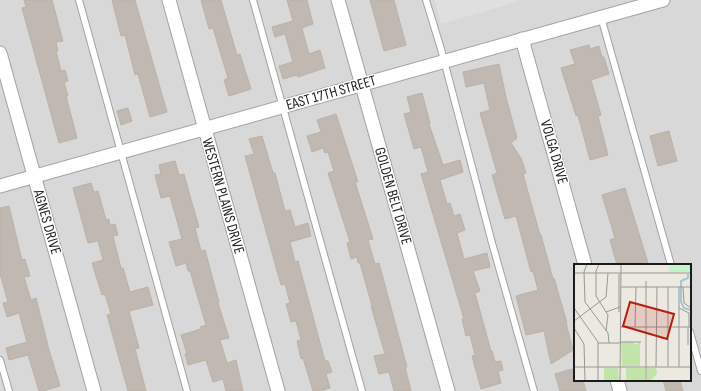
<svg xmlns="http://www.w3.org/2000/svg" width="701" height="391" font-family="'Sofia Sans Condensed',sans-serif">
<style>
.residential{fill:#d9d8d8;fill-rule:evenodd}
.parking{fill:#dfdfdf}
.building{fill:#c0b8b1;stroke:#bcb1a4}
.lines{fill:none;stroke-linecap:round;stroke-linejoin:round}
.lane-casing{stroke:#a2a2a2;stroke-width:8}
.street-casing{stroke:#a2a2a2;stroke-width:15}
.lane{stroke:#fff;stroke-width:6}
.street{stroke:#fff;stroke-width:13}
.labels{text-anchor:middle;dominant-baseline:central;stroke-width:3;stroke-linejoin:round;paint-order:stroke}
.street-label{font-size:15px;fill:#1b1b1b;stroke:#fff}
.inset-river{fill:none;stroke:#a3c7d7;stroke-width:2}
.inset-road{fill:none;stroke:#989792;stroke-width:1}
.view{fill:#b91c0c;fill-opacity:0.15;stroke:#b91c0c;stroke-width:2}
.inset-edge{fill:none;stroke:#1b1b1b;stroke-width:2}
</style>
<rect width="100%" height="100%" fill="#ece9e1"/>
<!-- residential -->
<path class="residential" d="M0,0h701v391h-701zM575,265h115v115h-115z"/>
<!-- parking -->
<path class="parking" d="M435,0h81l1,2 -76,22z"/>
<!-- building -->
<g class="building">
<path d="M24,0h28l11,41 -7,1 2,9h-2l5,20 4,-1 3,11 -4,1 4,14h-2l11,42 -18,5 -37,-135 4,-1z"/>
<path d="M112,0h23l32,112 -17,5 -12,-43 -3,1 -10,-40 -4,1z"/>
<path d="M201,0h20l16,55 3,-1 11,35 -22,7 -5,-16 4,-2 -15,-50 -4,1z"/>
<path d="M287,0h20l6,24 -11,4 7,26 11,-4 5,18 -27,9 -1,-2 -14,4 -4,-13 14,-4 -8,-28 -10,3 -3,-10 21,-6z"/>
<path d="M370,0h24l12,45 -22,6z"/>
<path d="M589,45l1,4 9,-3 3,11h2l5,17 -18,6 10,35 -3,1 10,39 -18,5 -12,-45 -2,1 -15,-48 14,-4 -5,-14z"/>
<path d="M499,64l7,33 11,41 -6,5 10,15 5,15 -3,1 17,61h1l12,44 1,-1 13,45h-1l7,27 -22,14 -7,-33 -18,4 -10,-39 22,-6 -5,-19 -2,1 -15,-56 -11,3 -13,-44 5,-2 -17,-60 10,-3 -6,-27 -18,4 -3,-15z"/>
<path d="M422,93l8,30 -1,1 14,41 17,-5 3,12 -23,8 7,24 3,-1 4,13 6,-2 5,16 -8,3 7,26 23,-6 3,14 -17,4 7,20 -5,2 16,58h1l3,11 6,-1 2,9 -5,1 3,12 -20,6 -9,-33 3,-1 -5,-20 -4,1 -4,-17h2l-43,-145 7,-2 -7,-25 -7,2 -10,-35 7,-2 -4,-15z"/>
<path d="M128,108l4,13 -11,4 -4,-14z"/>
<path d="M336,114l22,68h-3l18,57 -5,1 7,24 4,-1 28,104h-2l6,24h-17l-5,-19 -10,2 -5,-18 11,-2 -14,-48h1l-12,-43h-2l-1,-6 -6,2 -4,-16 3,-1 -22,-69 6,-2 -6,-19 -3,1 -2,-5 -11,4 -5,-16 14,-4 -4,-12z"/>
<path d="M669,131l8,30 -19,5 -8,-30z"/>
<path d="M262,136l11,37h2l10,38 5,-1 5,17 13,-4 3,13 -21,6 5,20 3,-1 27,100h3l4,11 -6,2 4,14 -10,3h-7l-10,-33 -2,1 -4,-18 4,-1 -5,-19 -5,1 -5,-18 4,-1 -5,-19 -4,1 -36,-129 9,-2 -5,-15z"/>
<path d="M175,161l4,14 5,-1 6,22 9,31 -4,1 6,23 4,-1 14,52 -1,1 11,35 -9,2 7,23 9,-3 7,31h-17l-3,-12 -10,3 -7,-22 -18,5 -3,-11h2l-6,-19 20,-6 -1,-2 6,-2 -16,-54h-2l-2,-8 -10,3 -7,-24 13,-3 -12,-43 -9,2 -6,-23 6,-1 -2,-9z"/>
<path d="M91,183l3,9 4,-1 8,29 3,-1 1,6 5,-1 3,11 -5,1 8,32h2l7,24 18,-5 5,18 -24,6 10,37 -4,1 11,42h-18l-21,-76 4,-1 -6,-20 -3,1 -10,-32 11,-3 -5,-19 -10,2 -15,-55z"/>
<path d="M625,188l23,75 -7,2h-24l-7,-25 5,-2 -13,-43z"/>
<path d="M9,206l13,54 3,-1 5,17 -6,1 7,23 5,-2 13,52 11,36 -17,5h-4l-11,-36 -19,5 -3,-12 21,-6 -8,-29 -12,4 -4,-14 5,-1 -8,-28v-66z"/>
<path d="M572,369l1,6h2v5h8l3,11h-26l-5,-17z"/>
<path d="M663,380h17l3,11h-17z"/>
</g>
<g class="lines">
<!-- lane casing -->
<g class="lane-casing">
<g id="lane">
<path d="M79,0l108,391"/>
<path d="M253,0l109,391"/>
<path d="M426,0l15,49 51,194 42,148"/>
<path d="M601,17l70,248"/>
<path d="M690,332l11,39"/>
<path d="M0,360l9,31"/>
</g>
</g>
<!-- street casing -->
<g class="street-casing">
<g id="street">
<path d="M169,0l109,391"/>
<path d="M338,0l110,391"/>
<path d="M522,39l63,226"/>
<path d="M0,53l94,338"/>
<path d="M0,186l663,-186"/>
<path d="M617,380l3,11"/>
</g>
</g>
<!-- lane -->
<use href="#lane" class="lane"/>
<!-- street -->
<use href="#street" class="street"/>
</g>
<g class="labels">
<!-- street labels -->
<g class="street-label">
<text transform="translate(331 93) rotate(-16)">EAST 17TH STREET</text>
<text transform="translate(554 152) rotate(74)">VOLGA DRIVE</text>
<text transform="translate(223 196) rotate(74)">WESTERN PLAINS DRIVE</text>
<text transform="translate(393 196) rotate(74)">GOLDEN BELT DRIVE</text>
<text transform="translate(47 222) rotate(74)">AGNES DRIVE</text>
</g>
</g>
<!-- overview -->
<g transform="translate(574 264)">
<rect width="117" height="117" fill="#ece9e1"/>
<path d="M47,78h12l2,3 5,-3v24h-18zM30,104h14l1,13h-15zM52,104h19v13l-19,-1zM73,104h9l1,6 -7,7h-3z" fill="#c1e4a9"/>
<path d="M95,0h22v8h-22z" fill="#bff5c8"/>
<path class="inset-river" d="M114,10v4l-7,3v21l3,6 7,2"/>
<path class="inset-road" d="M13,0l-3,8 1,30 23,31 1,10M25,0l-3,7v25l12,19 -2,16M0,9h117M47,23h70M105,23v80M109,23l1,16 7,5M0,44l24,34v39M105,44l10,5v14M32,48l14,-5M45,48v-38M0,57l32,-24 2,-24M46,63h71M61,63l1,-40M0,64l10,16 1,37M46,78h21M24,79h22M114,81v-18M0,103h117M82,103l1,-80M94,103v-80M46,117l1,-117M72,117v-100"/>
<path class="view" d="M56,38l44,12 -7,25 -44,-13z"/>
<rect width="117" height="117" class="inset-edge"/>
</g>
</svg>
